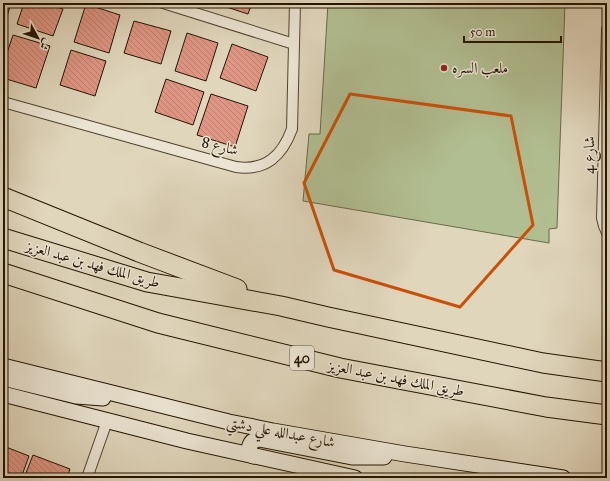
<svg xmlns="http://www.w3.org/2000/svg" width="610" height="481" font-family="'IM FELL Great Primer',Amiri,serif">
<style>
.garden{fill:#b1be91;stroke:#6a6949}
.building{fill:url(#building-back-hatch);stroke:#231401}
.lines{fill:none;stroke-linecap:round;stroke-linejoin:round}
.street-casing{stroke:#524430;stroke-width:12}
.secondary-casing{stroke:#231401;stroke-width:17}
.highway-casing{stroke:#231401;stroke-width:21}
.street{stroke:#ebe4d3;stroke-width:10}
.secondary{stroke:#ebe4d3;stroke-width:15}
.highway{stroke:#e0d6bc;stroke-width:19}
.marked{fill:none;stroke:#ca4f0a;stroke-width:3;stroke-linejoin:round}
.poi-dot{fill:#8f2418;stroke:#ebe4d3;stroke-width:1.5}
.labels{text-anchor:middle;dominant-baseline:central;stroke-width:3;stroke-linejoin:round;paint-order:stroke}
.shield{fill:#ebe4d3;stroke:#5f5240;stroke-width:1}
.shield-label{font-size:14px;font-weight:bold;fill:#231401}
.poi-label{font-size:15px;fill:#231401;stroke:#ebe4d3;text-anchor:start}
.street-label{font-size:15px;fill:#231401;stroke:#ebe4d3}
</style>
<defs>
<pattern id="building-back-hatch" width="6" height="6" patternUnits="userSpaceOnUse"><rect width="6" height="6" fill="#df9684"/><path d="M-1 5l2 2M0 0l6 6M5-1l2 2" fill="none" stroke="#bf8070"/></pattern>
</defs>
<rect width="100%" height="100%" fill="#e0d6bc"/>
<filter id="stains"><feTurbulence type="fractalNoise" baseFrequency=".005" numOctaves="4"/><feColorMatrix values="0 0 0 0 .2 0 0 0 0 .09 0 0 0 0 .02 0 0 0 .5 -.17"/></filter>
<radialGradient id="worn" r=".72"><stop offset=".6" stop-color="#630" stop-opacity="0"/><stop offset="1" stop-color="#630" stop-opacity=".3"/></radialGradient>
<!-- garden -->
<path class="garden" d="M328,3h237l-8,225 -8,1v14l-246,-42 6,-67h11z"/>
<!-- building -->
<g class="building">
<path d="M3,3h8l-5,17 -3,-1z"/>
<path d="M24,3h21l18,6 -10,27 -36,-12z"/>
<path d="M214,3h38l-4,11z"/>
<path d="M86,4l34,11 -11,38 -35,-11z"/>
<path d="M134,21l37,10 -10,33 -37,-11z"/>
<path d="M187,33l31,10 -12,38 -31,-10z"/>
<path d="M13,35l37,11 -14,42 -33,-10v-13z"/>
<path d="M232,44l36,13 -12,34 -36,-13z"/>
<path d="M71,50l35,11 -11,35 -35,-11z"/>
<path d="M166,79l38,13 -11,33 -38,-13z"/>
<path d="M211,94l37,12 -13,41 -38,-12z"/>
<path d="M6,447l23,9 -8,22h-18v-30l2,1z"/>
<path d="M33,455l37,14 -3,9h-43z"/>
</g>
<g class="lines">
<!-- street casing -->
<g class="street-casing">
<g id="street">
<path d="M163,3l131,41"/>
<path d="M607,29l-5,189 2,8 3,7"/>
<path d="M3,102l233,65c30,4 46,-11 56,-38l3,-126"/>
<path d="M87,478l20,-57"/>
</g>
</g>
<!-- secondary casing -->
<g class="secondary-casing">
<g id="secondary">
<path d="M3,366l226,56 44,9 132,23 158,24"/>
<path d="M3,378l73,18 27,2"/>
<path d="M3,394l184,47 168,37"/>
<path d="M253,456c-7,-7 -3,-16 6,-17l93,18h32"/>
</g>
</g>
<!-- highway casing -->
<g class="highway-casing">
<g id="highway">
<path d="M3,197l136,55 98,37"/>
<path d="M3,238l144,44 134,24 47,11 215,46 64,9"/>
<path d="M3,273l155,50 182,45 206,39 61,8"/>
</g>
</g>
<!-- street -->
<use href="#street" class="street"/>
<!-- secondary -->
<use href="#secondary" class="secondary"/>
<!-- highway -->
<use href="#highway" class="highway"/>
</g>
<!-- marked area -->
<path class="marked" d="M350,94l161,22 22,109 -73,82 -126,-37 -30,-87z"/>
<!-- markers -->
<circle class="poi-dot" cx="444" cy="68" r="4"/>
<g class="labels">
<!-- shield labels -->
<rect class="shield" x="290" y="346" width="24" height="24" rx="3"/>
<g class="shield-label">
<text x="302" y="358">40</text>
</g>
<!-- poi labels -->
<g class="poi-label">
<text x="452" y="68">ملعب السره</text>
</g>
<!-- street labels -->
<g class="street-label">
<text transform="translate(220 146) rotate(14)">شارع 8</text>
<text transform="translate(589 155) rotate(-89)">شارع 4</text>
<text transform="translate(93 264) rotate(16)">طريق الملك فهد بن عبد العزيز</text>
<text transform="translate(396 378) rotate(11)">طريق الملك فهد بن عبد العزيز</text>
<text transform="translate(281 432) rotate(11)">شارع عبدالله علي دشتي</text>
</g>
</g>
<!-- margin -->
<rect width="610" height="481" fill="none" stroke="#e0d6bc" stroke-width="16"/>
<rect x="4" y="4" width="602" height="473" fill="none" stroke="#231401" stroke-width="2"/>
<rect x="8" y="8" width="594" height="465" fill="none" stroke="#231401"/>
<!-- north arrow -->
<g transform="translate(38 38) rotate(130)" stroke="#ebe4d3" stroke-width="3" paint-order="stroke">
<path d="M0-3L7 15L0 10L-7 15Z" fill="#231401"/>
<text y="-6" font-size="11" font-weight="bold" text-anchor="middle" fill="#231401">ش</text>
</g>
<!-- scale -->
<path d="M464 36v6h97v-6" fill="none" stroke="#231401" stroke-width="2"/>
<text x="470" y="36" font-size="12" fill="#231401" stroke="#ebe4d3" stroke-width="3" paint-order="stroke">50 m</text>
<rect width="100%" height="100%" filter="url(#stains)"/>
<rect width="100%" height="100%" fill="url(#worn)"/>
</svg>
